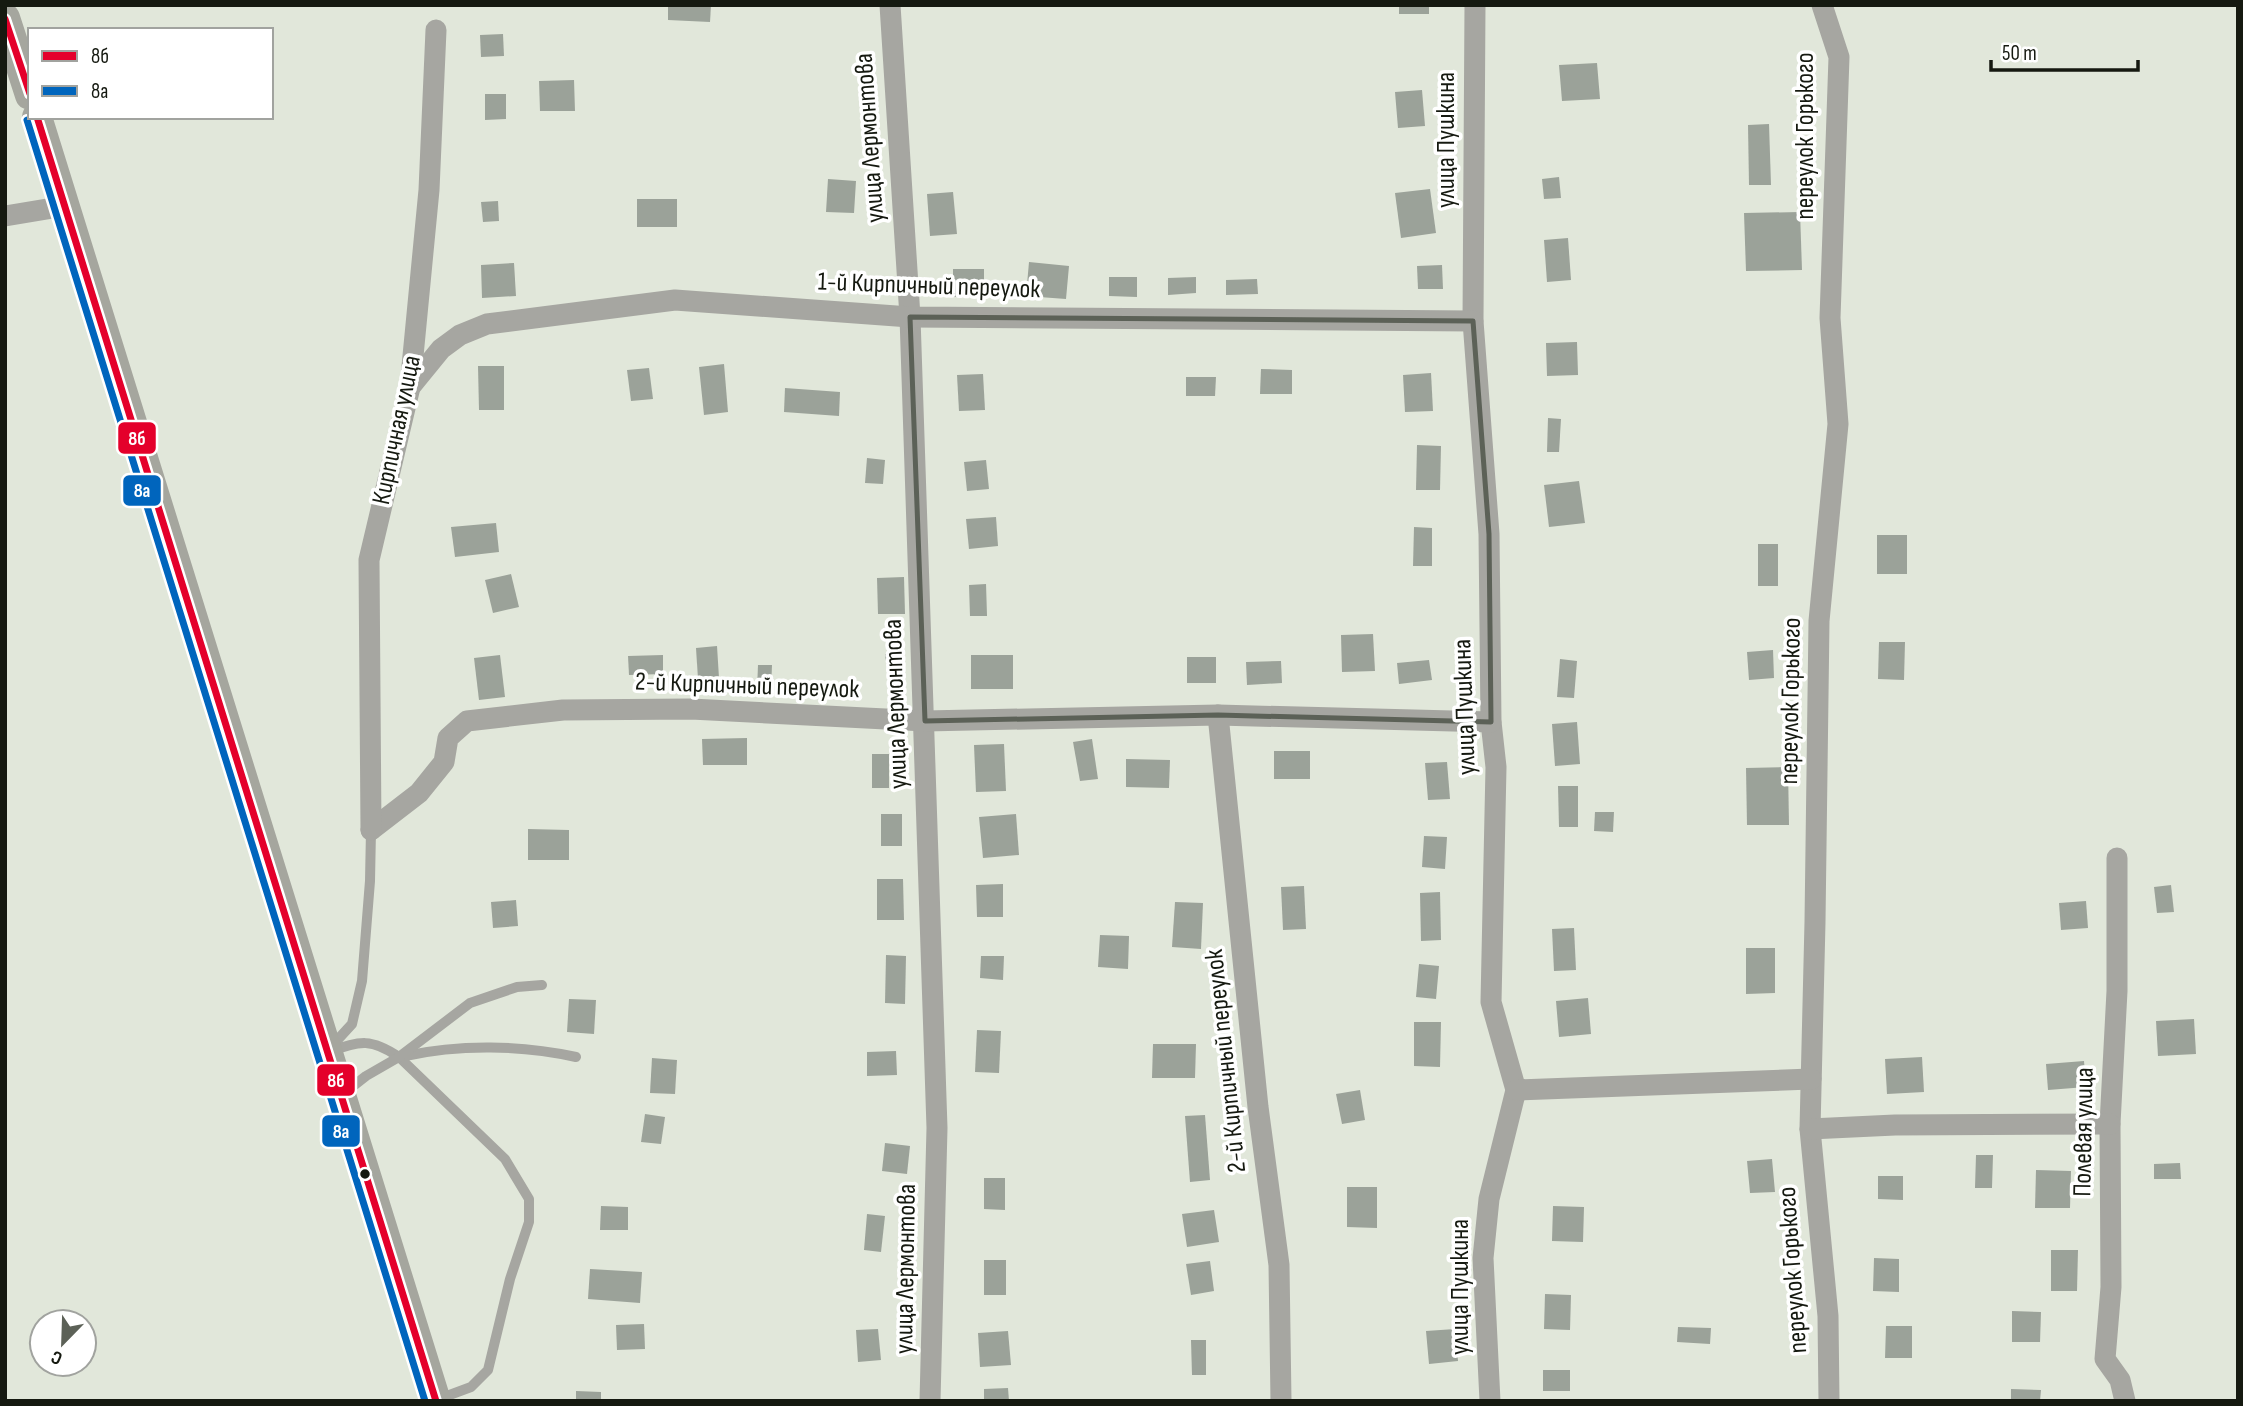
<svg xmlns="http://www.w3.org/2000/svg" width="2243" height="1406" font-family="'Sofia Sans Condensed',sans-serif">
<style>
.building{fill:#9ba299}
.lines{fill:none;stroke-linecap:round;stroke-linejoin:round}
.lane{stroke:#a6a6a1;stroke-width:10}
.street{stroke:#a6a6a1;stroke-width:21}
.secondary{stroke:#a5a69e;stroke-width:30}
.bus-1-casing{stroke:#fff;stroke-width:12}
.bus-2-casing{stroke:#fff;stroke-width:12}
.bus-1{stroke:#e4002b;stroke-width:7}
.bus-2{stroke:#0065bd;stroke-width:7}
.marked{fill:none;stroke:#5c6157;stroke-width:5;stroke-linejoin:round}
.bus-dot{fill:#151910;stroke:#fff;stroke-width:2.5}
.labels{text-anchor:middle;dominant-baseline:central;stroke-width:7;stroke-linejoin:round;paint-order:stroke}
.street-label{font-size:26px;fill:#151910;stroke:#fff}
.line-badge{stroke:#fff;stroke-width:2.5}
.badge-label{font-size:19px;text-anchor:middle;font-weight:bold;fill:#fff}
</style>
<rect width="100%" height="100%" fill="#e1e7da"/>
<!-- building -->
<g class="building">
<path d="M668,5h43l-1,17 -42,-2z"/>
<rect x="1399" y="5" width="30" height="9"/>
<path d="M503,34l1,22 -23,1 -1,-22z"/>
<path d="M1597,63l3,36 -38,2 -3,-36z"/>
<path d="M574,80l1,31h-35l-1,-30z"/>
<path d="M1422,90l3,36 -27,2 -3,-36z"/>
<path d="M485,94h21v25l-21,1z"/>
<path d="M1769,124l2,61h-22l-1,-60z"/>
<path d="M1559,177l2,21 -17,1 -2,-20z"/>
<path d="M828,179l28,2 -2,32 -28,-1z"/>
<path d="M1430,189l6,44 -35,5 -6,-45z"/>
<path d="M953,192l4,42 -27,2 -3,-42z"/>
<rect x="637" y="199" width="40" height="28"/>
<path d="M498,201l1,20 -16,1 -2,-20z"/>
<path d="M1800,212l2,58 -56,1 -2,-58z"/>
<path d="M1568,238l3,42 -24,2 -3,-42z"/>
<path d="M1029,262l40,4 -3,33 -40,-3z"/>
<path d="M514,263l2,33 -34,2 -1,-33z"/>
<path d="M1442,265l1,24h-25l-1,-23z"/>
<rect x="953" y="269" width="31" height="28"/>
<path d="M1109,277h28v20l-28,-1z"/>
<path d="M1196,277v16l-28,2v-17z"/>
<path d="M1257,279l1,15 -32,1v-15z"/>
<path d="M1577,342l1,33 -31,1 -1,-33z"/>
<path d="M724,364l4,48 -24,3 -5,-48z"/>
<path d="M478,366h26v44h-25z"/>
<path d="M649,368l4,31 -22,2 -4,-31z"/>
<path d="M1261,369l31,1v24h-32z"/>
<path d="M1431,373l2,38 -28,1 -2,-37z"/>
<path d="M983,374l2,36 -26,1 -2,-36z"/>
<path d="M1186,377h30l-1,19h-29z"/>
<path d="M785,388l55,4 -1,24 -55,-4z"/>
<path d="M1548,418l13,1 -2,33h-12z"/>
<path d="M1417,445l24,1 -1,44h-24z"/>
<path d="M867,458l18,2 -2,24 -18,-1z"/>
<path d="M986,460l3,29 -22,2 -3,-29z"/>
<path d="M1579,481l6,42 -36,4 -5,-42z"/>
<path d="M996,517l2,29 -29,3 -3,-30z"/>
<path d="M496,523l3,29 -44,5 -4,-30z"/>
<path d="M1414,527l18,1v38h-19z"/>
<rect x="1877" y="535" width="30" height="39"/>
<rect x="1758" y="544" width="20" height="42"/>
<path d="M511,574l8,33 -26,6 -8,-33z"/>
<path d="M904,577l1,37h-27l-1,-36z"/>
<path d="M986,584l1,32h-17l-1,-31z"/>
<path d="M1373,634l2,37 -33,1 -1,-37z"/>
<path d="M1879,642h26l-1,38 -26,-1z"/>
<path d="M717,646l2,32 -21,1 -2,-31z"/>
<path d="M1773,650l1,28 -25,2 -2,-28z"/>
<path d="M902,652l2,23 -16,2 -3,-23z"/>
<path d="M500,655l5,42 -26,3 -5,-42z"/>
<path d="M663,655v19l-34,1 -1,-19z"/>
<rect x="971" y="655" width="42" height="34"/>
<rect x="1187" y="657" width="29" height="26"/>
<path d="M1560,659l17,2 -3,37 -17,-1z"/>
<path d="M1429,660l3,20 -33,4 -2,-21z"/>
<path d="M1281,661l1,22 -35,2 -1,-23z"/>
<path d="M758,665h14l-1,25h-14z"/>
<path d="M1577,722l3,42 -25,2 -3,-42z"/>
<path d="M747,738v27h-44l-1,-26z"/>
<path d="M1092,739l6,40 -18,2 -7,-39z"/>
<path d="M1004,744l2,47 -30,1 -2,-47z"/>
<rect x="1274" y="751" width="36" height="28"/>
<rect x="872" y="754" width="17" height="34"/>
<path d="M1126,759l44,1 -1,28 -43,-1z"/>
<path d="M1447,762l3,37 -22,1 -3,-37z"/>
<path d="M1788,767l1,58h-42l-1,-57z"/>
<path d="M1558,786h20v41h-19z"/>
<path d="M1595,812h19l-1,20 -19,-1z"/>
<rect x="881" y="814" width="21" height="32"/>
<path d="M1016,814l3,41 -36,3 -4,-41z"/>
<path d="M528,829l41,1v30h-41z"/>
<path d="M1424,836l23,1 -2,32 -23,-2z"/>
<path d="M877,879h26l1,41h-27z"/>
<path d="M1003,884v33h-26l-1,-32z"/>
<path d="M2171,885l3,27 -17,1 -3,-26z"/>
<path d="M1304,886l2,43 -23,1 -2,-43z"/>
<path d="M1440,892l1,48 -20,1 -1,-48z"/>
<path d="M516,900l2,26 -25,2 -2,-26z"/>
<path d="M2086,901l2,27 -27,2 -2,-27z"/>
<path d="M1175,902l28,1 -2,46 -29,-2z"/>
<path d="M1574,928l2,42 -22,1 -2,-42z"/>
<path d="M1100,935l29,1 -1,33 -30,-2z"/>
<path d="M1746,948h29v45l-29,1z"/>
<path d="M886,955l20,1 -1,48 -20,-1z"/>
<path d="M981,956h23l-1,24 -23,-2z"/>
<path d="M1419,964l20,2 -3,33 -20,-2z"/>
<path d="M1588,998l3,36 -32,3 -3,-36z"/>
<path d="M569,999l27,1 -2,34 -27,-2z"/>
<path d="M2194,1019l2,35 -38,2 -2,-35z"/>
<path d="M1414,1022h27l-1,45 -26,-1z"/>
<path d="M977,1030l24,1 -2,42 -24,-1z"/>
<path d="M1153,1044h43l-1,34h-43z"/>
<path d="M896,1051l1,24 -30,1v-24z"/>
<path d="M1922,1057l2,35 -37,2 -2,-35z"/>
<path d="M652,1058l25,2 -2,34 -25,-1z"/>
<path d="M2084,1061l2,26 -38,3 -2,-26z"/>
<path d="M1360,1090l5,30 -23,4 -6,-30z"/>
<path d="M645,1114l20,3 -4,27 -20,-2z"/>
<path d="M1205,1115l5,65 -20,2 -5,-66z"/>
<path d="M885,1143l25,3 -3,28 -25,-3z"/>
<path d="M1976,1155h17l-1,33h-17z"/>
<path d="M1772,1159l3,33 -25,1 -3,-32z"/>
<path d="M2180,1163l1,16h-27v-15z"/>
<path d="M2036,1170l35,1 -1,37h-35z"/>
<path d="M1878,1176h25v24l-25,-1z"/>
<path d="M984,1178h21v32l-21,-1z"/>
<path d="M1347,1187h30v41l-30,-1z"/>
<path d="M601,1206l27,1v23h-28z"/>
<path d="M1553,1206l31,1 -1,35 -31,-1z"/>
<path d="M1214,1210l5,32 -32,5 -5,-33z"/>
<path d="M867,1214l18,2 -4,36 -17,-2z"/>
<path d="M2051,1250h27l-1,41h-26z"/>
<path d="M1874,1258l25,1v33l-26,-1z"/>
<rect x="984" y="1260" width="22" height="35"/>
<path d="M1210,1261l4,30 -23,4 -5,-31z"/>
<path d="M590,1269l52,3 -2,31 -52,-4z"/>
<path d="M1545,1294l26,1 -1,35 -26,-1z"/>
<path d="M2012,1311l29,1 -1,30h-28z"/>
<path d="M644,1324l1,25 -28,1 -1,-25z"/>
<path d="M1886,1326h26v32h-27z"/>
<path d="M1678,1327l33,1 -1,16 -33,-2z"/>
<path d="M878,1329l3,31 -23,2 -2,-32z"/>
<path d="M1455,1329l3,32 -29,3 -3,-33z"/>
<path d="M1008,1331l3,34 -31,2 -2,-34z"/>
<path d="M1191,1340h15v35h-14z"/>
<rect x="1543" y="1370" width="27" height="21"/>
<path d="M1008,1388l1,13h-25v-12z"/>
<path d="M2011,1389l30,1 -1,11h-29z"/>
<path d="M576,1391l25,1v9h-25z"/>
</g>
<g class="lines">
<!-- lane -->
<g class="lane">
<path d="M330,1048l22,-24 10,-43 8,-100 1,-51"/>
<path d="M330,1051c31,-10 41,-13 69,6l106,102 24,40v23l-19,57 -22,91 -17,17 -35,13"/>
<path d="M405,1056c55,-12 116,-11 171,1"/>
<path d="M343,1094l23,-18 33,-19 71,-54 47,-16 25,-2"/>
</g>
<!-- street -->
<g class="street">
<path d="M890,5l20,312 27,811 -7,273"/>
<path d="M1475,5l-2,316 16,213 2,188 5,45 -5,235 25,88 -27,109 -6,59 7,143"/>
<path d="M1822,5l17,52 -9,261 8,106 -19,197 -4,301 -5,207 18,187 1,85"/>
<path d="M5,216l60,-10"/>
<path d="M410,387l31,-38 19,-14 27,-11 188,-24 235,17 563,4"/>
<path d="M1218,715l40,392 21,158 2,136"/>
<path d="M371,830l48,-37 25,-31 4,-24 19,-17 96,-11 128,-1 234,12 293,-6 273,7"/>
<path d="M371,830l-2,-270 41,-173 19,-197 7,-160"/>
<path d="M2117,858v133l-7,133 1,163 -6,72 15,21 5,21"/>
<path d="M1516,1090l295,-11"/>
<path d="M1810,1129l85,-4 215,-1"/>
</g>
<!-- secondary -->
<g class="secondary">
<path d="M5,18l25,77"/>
<path d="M37,117l399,1284"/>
</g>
<!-- bus-1 casing -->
<g class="bus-1-casing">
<g id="bus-1">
<path d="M5,19l25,75"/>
<path d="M37,117l399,1284"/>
</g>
</g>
<!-- bus-2 casing -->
<g class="bus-2-casing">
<path id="bus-2" d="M27,120l398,1281"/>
</g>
<!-- bus-1 -->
<use href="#bus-1" class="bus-1"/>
<!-- bus-2 -->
<use href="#bus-2" class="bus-2"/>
</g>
<!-- marked area -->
<path class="marked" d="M910,317l563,4 16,213 2,188 -273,-7 -293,6z"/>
<!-- markers -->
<circle class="bus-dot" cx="365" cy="1174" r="6"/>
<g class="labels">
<!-- street labels -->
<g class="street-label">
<text transform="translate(1805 136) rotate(-90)">переулок Горького</text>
<text transform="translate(870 138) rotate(-94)">улица Лермонтова</text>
<text transform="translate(1446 140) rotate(-90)">улица Пушкина</text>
<text transform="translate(929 286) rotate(2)">1-й Кирпичный переулок</text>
<text transform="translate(397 430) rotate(-78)">Кирпичная улица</text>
<text transform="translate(747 686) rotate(2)">2-й Кирпичный переулок</text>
<text transform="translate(1791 701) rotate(-89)">переулок Горького</text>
<text transform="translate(896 704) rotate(-92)">улица Лермонтова</text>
<text transform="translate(1465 707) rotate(-92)">улица Пушкина</text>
<text transform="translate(1226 1061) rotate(-96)">2-й Кирпичный переулок</text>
<text transform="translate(2084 1132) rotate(-89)">Полевая улица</text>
<text transform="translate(906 1269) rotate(-89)">улица Лермонтова</text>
<text transform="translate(1793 1270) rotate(-94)">переулок Горького</text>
<text transform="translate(1460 1287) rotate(-90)">улица Пушкина</text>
</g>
</g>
<g class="line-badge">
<rect x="117" y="421" width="40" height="34" rx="7" fill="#e4002b"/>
<rect x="122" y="474" width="40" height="33" rx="7" fill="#0065bd"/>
<rect x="316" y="1063" width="40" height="34" rx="7" fill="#e4002b"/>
<rect x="321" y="1114" width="40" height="34" rx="7" fill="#0065bd"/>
</g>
<g class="badge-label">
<text x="137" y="445">8б</text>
<text x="142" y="497">8а</text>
<text x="336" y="1087">8б</text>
<text x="341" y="1138">8а</text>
</g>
<!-- border -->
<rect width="2243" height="1406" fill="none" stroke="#151910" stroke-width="14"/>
<!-- legend -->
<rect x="28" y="28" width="245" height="91" fill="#ffffff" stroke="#a1a39f" stroke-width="2"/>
<rect x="42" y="51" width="35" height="10" fill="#e4002b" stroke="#a1a39f" stroke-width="2"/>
<text x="91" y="63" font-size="21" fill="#151910">8б</text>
<rect x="42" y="86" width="35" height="10" fill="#0065bd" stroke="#a1a39f" stroke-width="2"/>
<text x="91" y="98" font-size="21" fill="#151910">8а</text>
<!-- north arrow -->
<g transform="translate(63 1343) rotate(203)"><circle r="33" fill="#ffffff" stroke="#a1a39f" stroke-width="2"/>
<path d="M0-5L12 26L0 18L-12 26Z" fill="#5c6157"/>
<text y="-10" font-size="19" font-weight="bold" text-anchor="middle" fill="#151910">С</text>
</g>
<!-- scale -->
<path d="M1991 60v10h147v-10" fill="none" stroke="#151910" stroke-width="3.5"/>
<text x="2002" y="60" font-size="21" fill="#151910" stroke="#ffffff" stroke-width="5" paint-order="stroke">50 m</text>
</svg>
